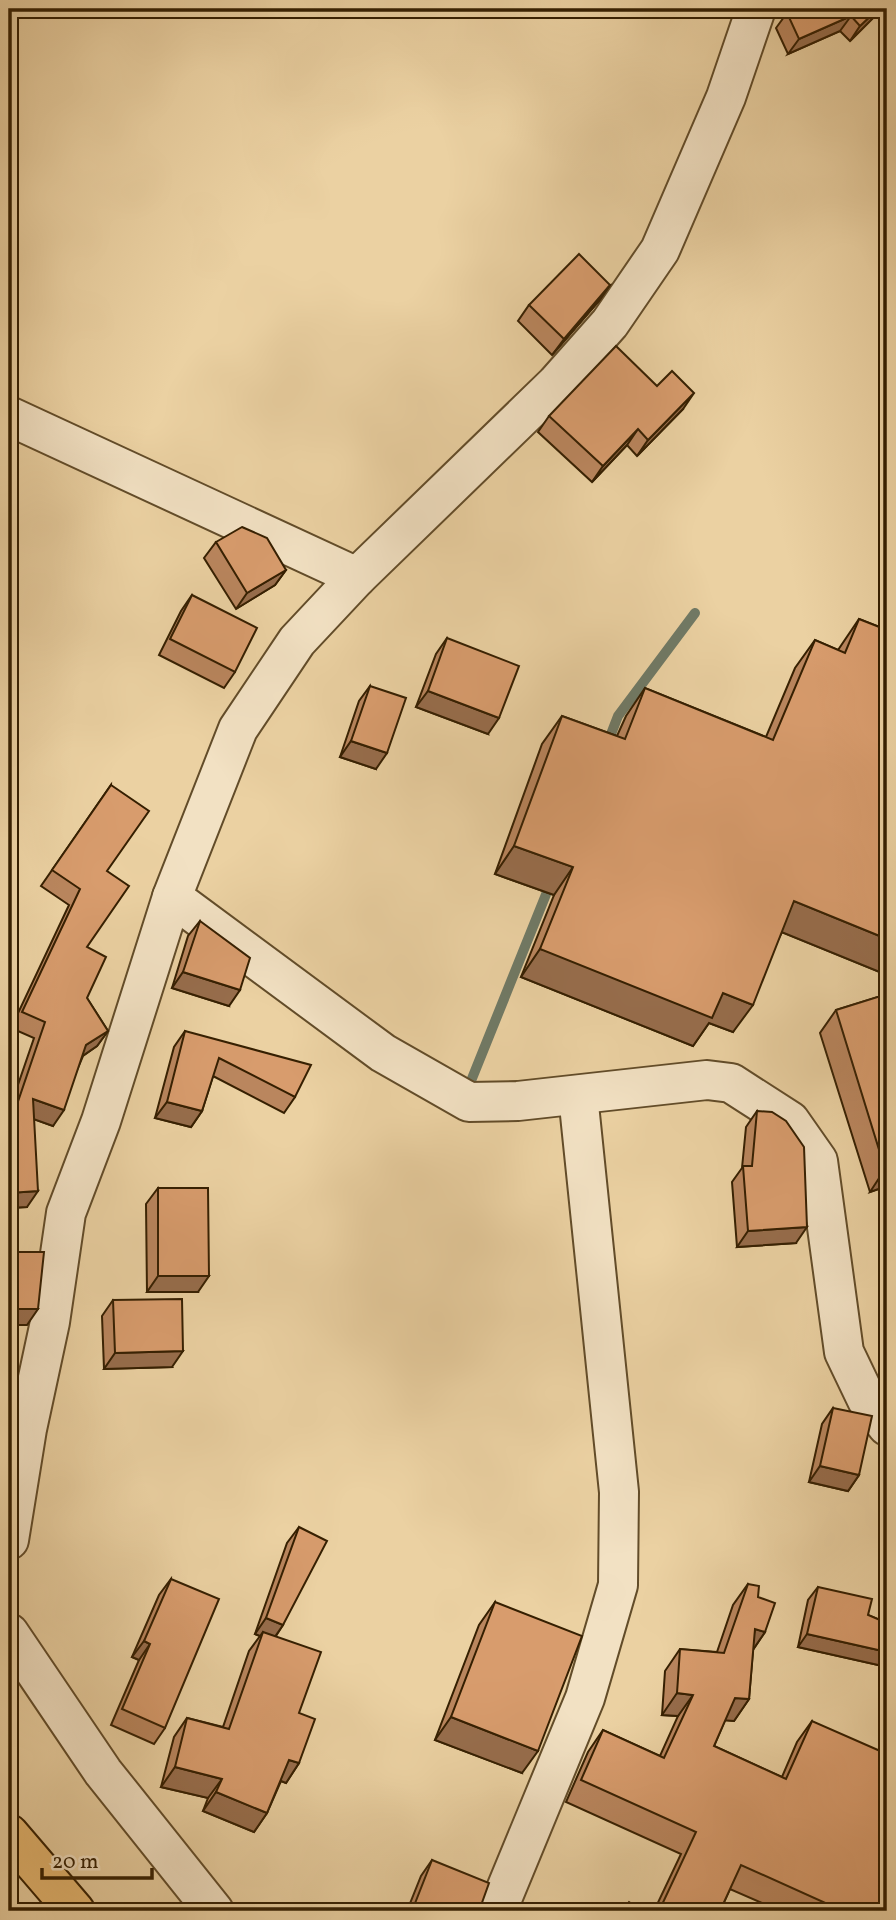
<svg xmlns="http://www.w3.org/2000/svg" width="896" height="1920" font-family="Vollkorn,serif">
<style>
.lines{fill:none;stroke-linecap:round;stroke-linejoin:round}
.stream{stroke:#707a66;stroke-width:10}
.street-casing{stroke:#624c29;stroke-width:42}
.highway-casing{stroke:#351f01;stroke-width:42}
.street{stroke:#f2e1c3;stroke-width:38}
.highway{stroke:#e6b871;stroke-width:38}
.wall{fill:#ba865e;stroke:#351f01;stroke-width:2}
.shaded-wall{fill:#976d4c;stroke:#351f01;stroke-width:2}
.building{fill:#d89c6d;stroke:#351f01;stroke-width:2}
</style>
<rect width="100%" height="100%" fill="#ebd1a2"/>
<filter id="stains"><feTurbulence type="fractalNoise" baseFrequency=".00286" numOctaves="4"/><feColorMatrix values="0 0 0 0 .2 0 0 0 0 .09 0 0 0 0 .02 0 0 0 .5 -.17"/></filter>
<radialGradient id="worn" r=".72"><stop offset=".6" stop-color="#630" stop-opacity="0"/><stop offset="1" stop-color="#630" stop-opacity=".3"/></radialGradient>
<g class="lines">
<!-- stream -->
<g class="stream">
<path d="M606,747l12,-31 77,-103"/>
<path d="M471,1081l80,-199"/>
</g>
<!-- street casing -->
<g class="street-casing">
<g id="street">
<path d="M9,416l348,161"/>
<path d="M172,897l211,156 86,49 49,-1 189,-21 24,3 59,38 28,40 26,191 23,48 20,26"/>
<path d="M9,1540l18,-111 23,-107 16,-109 35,-92 71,-224 66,-168 59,-88 60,-64 199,-193 54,-61 50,-73 66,-153 30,-88"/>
<path d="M9,1633l94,139 111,139"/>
<path d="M497,1911l88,-213 33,-113 1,-93 -41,-397"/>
</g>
</g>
<!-- highway casing -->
<g class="highway-casing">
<path id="highway" d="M9,1834l66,77"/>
</g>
<!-- street -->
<use href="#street" class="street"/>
<!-- highway -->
<use href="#highway" class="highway"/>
</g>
<!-- wall -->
<g class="wall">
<path d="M882,9l-32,32 -10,-10 -52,23 -12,-26 11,-15z"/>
<path d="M610,285l-11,16 -47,54 -34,-34 11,-16z"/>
<path d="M657,386l26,23 -46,47 -10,-11 -35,37 -54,-50 11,-16z"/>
<path d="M216,542l70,28 -11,15 -39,24 -32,-51z"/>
<path d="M192,595l43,77 -11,16 -65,-33 22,-44z"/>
<path d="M859,619l28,11v345l-105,-43 -49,100 -24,-9 -16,23 -172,-69 33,-82 -59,-21 47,-130 20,-28 55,20 9,-20 19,-28 121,49 29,-69 20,-28 23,10z"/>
<path d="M447,638l41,96 -72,-27 20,-53z"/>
<path d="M370,686l6,83 -36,-12 19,-56z"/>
<path d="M111,785l-4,86 -20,76v51l21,33 -11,15 -14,10 -30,70 -19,-7 -7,88 -18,1v-97l25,-73 -23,-10 58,-123 -28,-19z"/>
<path d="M200,921l29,85 -57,-18 16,-52z"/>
<path d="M887,994v192l-17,6 -50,-159 16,-23z"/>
<path d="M185,1031l110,66 -11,16 -71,-37 -11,35 -11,16 -36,-9 19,-71z"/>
<path d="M757,1111l39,132 -59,4 -5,-65 10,-14 4,-41z"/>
<path d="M158,1188l40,104h-51l-1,-88z"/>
<path d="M113,1300l59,67 -68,2 -2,-53z"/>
<path d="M833,1408l26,67 -11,16 -39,-9 13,-58z"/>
<path d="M299,1527l-16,98 -7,11 23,77v50l-13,20 -5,-2 -14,32 -13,19 -51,-21 5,-13 -47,-11 13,-50 13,-19 36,9 26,-76 11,-15 -5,-2 32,-91z"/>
<path d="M171,1579l-6,149 -11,16 -43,-19 28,-65 -7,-3 27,-62z"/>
<path d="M748,1584l10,13 7,35 -12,18 -4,49 -15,22 -9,-1 -11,26 68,31 15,-35 15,-21 75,190h-107l-50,-22 -10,22h-66l27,-57 -115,-52 22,-50 15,-22 57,26 18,-40 -16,-1 3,-44 15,-22 37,3 16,-47z"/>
<path d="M818,1587l50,28 19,8v44l-89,-20 10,-47z"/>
<path d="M495,1602l27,171 -87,-33 44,-115z"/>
<path d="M432,1860l47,51h-72l14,-35z"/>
</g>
<!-- shaded-wall -->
<g class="shaded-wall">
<path d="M878,9h4l-32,32 10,-15z"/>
<path d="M851,16l-11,15 -52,23 11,-15z"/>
<path d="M610,285l-11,16 -47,54 12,-16z"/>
<path d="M694,393l-11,16 -46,47 11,-16z"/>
<path d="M638,429l-11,16 -35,37 11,-16z"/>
<path d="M286,570l-11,15 -39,24 11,-16z"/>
<path d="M428,691l71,27 -11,16 -72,-27z"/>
<path d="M351,741l36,12 -11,16 -36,-12z"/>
<path d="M514,846l59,21 -19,28 -59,-21z"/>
<path d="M794,901l93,38v36l-113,-46z"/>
<path d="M540,949l183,44 30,12 -20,27 -24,-9 -16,23 -172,-69z"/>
<path d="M183,972l57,18 -11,16 -57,-18z"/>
<path d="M108,1031l-11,15 -22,15 11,-16z"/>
<path d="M33,1099l31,11 -11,16 -31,-11z"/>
<path d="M167,1102l35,9 -11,16 -36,-9z"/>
<path d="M887,1168v18l-17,6 15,-23z"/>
<path d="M38,1191l-11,16 -18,1v-15z"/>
<path d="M807,1227l-11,16 -59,4 11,-16z"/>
<path d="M158,1276h51l-11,16h-51z"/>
<path d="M9,1309h29l-11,16h-18z"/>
<path d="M183,1351l-11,16 -68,2 11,-16z"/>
<path d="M820,1466l39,9 -11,16 -39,-9z"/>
<path d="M266,1618l17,7 -11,16 -9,-9 -3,4 -5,-2z"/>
<path d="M755,1629l10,3 -15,22z"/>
<path d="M807,1634l80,18v15l-89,-20z"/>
<path d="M144,1641l6,3 -11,16 -7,-3z"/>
<path d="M677,1693l16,2 -15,21 -16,-1z"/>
<path d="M735,1698l14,1 -15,22 -14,-1z"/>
<path d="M451,1717l87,34 -16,22 -87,-33z"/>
<path d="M289,1760l10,3 -13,20 -10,-4z"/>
<path d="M175,1767l47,12 -14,19 -47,-11z"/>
<path d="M216,1792l51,21 -13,19 -51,-21z"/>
</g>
<!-- building -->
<g class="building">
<path d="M795,9h83l-18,17 -9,-10 -52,23 -12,-26z"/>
<path d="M579,254l31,31 -46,54 -35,-34z"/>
<path d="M616,346l41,40 15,-15 22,22 -46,47 -10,-11 -35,37 -54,-50z"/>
<path d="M242,527l25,11 19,32 -39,23 -31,-51z"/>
<path d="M192,595l65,33 -22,44 -65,-33z"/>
<path d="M859,619l28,11v309l-93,-38 -41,104 -30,-12 -11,25 -172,-69 33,-82 -59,-21 48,-130 63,23 20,-51 128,52 42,-100 30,13z"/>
<path d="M447,638l72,28 -20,52 -71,-27z"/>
<path d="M370,686l36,12 -19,55 -36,-12z"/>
<path d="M111,785l38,26 -42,60 22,15 -42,61 19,10 -19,41 21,33 -22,14 -22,65 -31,-11 5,92 -29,2v-65l36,-106 -23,-10 58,-123 -28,-19z"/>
<path d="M200,921l50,37 -10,32 -57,-18z"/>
<path d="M887,994v174l-2,1 -49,-159z"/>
<path d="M185,1031l126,34 -16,32 -76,-39 -17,53 -35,-9z"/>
<path d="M757,1111l15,1 14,9 18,26 3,80 -59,4 -5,-65h9z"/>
<path d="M158,1188h50l1,88h-51z"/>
<path d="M9,1252h35l-6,57h-29z"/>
<path d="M182,1299l1,52 -68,2 -2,-53z"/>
<path d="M833,1408l39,8 -13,59 -39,-9z"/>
<path d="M299,1527l28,14 -44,84 -17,-7z"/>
<path d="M171,1579l48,20 -54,129 -43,-19 28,-65 -6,-3z"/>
<path d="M748,1584l11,2 -1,11 17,6 -10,29 -10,-3 -6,70 -14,-1 -21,48 72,33 26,-58 75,33v157h-44l-102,-46 -21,46h-61l37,-79 -115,-52 22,-50 61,28 29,-63 -16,-2 3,-44 44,4z"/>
<path d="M818,1587l54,12 -4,16 19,8v29l-80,-18z"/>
<path d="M495,1602l87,34 -44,115 -87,-34z"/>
<path d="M263,1632l58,20 -22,61 16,6 -16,44 -10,-3 -22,53 -51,-21 6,-13 -47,-12 12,-49 42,11z"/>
<path d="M432,1860l57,23 -10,28h-67z"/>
<path d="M629,1902l14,9h-20z"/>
</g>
<!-- margin -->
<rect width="896" height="1920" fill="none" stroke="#ebd1a2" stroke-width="35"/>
<rect x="10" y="10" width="875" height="1899" fill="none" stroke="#351f01" stroke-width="3.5"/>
<rect x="18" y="18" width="861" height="1885" fill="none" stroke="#351f01" stroke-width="2"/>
<!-- scale -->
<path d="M42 1868v10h110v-10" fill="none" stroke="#351f01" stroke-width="3.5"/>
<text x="52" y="1868" font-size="21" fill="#351f01" stroke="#f2e1c3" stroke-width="5" paint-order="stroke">20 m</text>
<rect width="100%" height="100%" filter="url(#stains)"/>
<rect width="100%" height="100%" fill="url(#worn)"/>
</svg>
